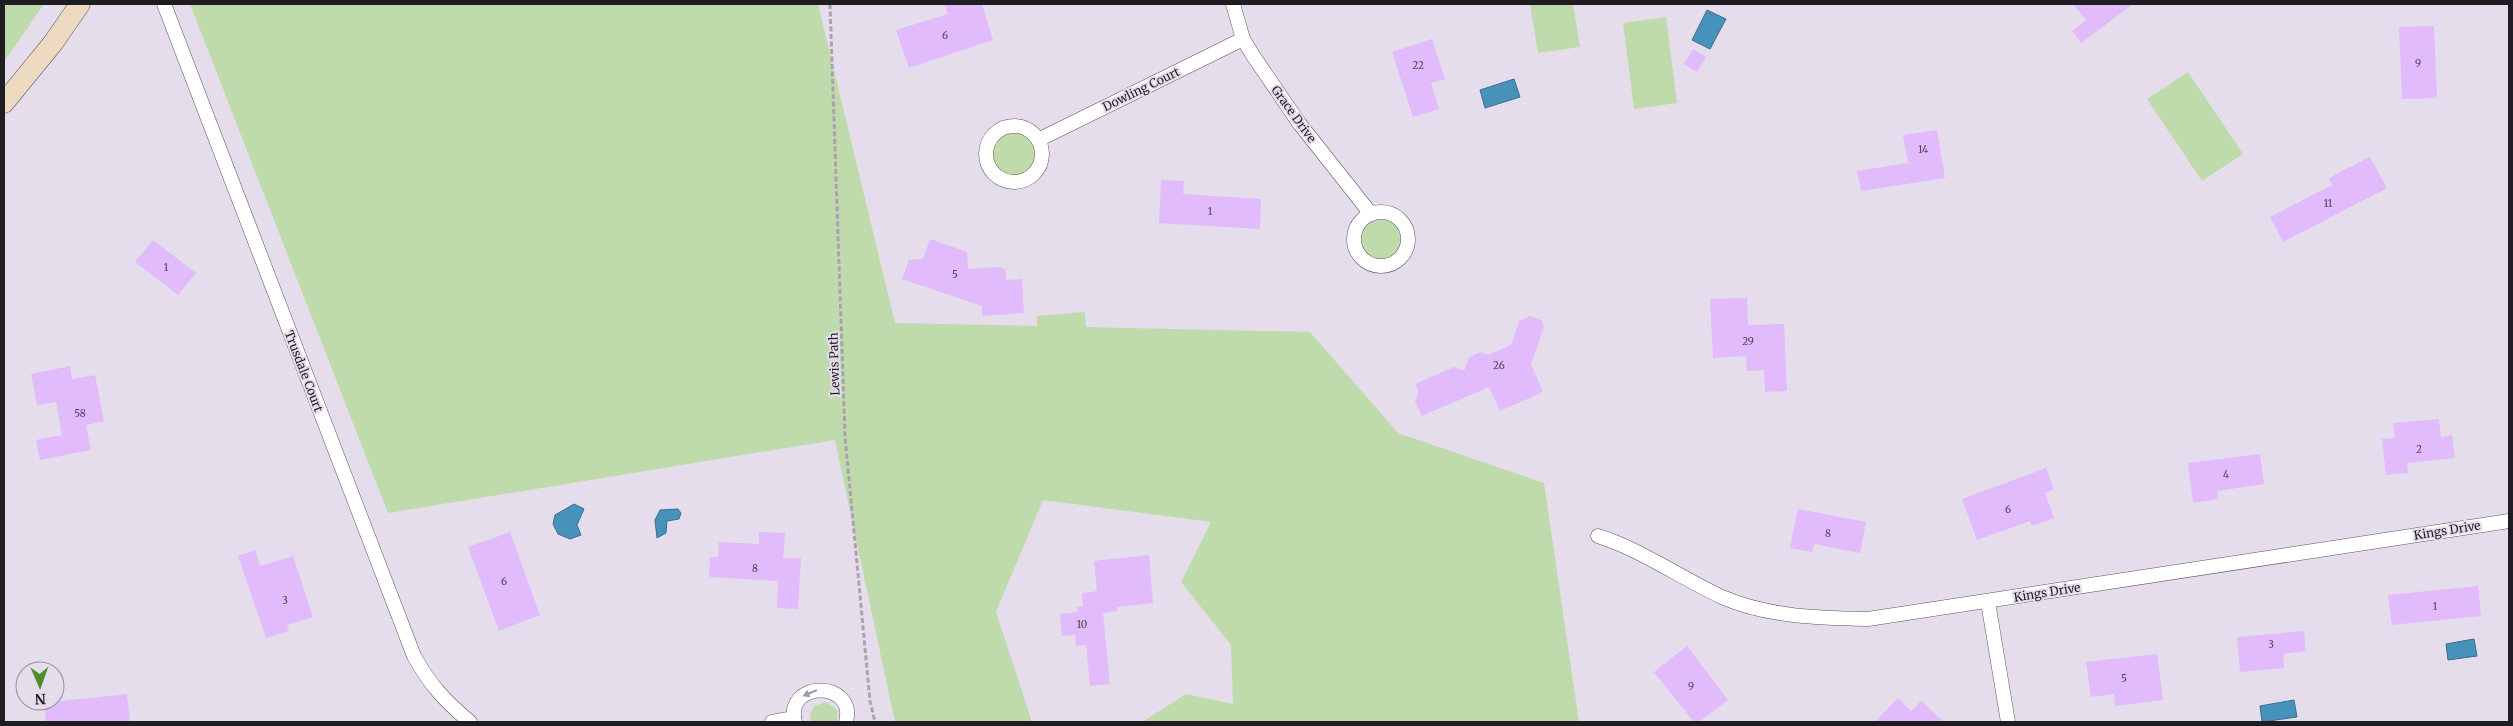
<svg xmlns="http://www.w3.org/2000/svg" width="2513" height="726" font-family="Merriweather,serif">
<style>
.green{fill:#bfdbac}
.water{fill:#4692bb;stroke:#3b6f8d}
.building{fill:#e1bbfc}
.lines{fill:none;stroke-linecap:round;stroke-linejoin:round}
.street-casing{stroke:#5c5561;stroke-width:15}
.secondary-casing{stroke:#5c5561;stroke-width:21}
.path{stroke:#aaa3ae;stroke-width:3;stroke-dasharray:5 2.5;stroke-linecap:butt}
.street{stroke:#fff;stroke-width:14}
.secondary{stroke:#eedac1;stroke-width:20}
.oneway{fill:#9b999c}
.labels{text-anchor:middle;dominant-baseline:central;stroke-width:4;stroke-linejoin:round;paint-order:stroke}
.number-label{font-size:10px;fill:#504458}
.street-label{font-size:12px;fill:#201d22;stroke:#e5ddeb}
</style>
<rect width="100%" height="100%" fill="#e5ddeb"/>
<!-- green -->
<g class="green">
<path d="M4,4h40l-40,58z"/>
<path d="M190,4h628l77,319 142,3v-10l48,-4 1,15 224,5 88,101 146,50 35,239h-437l44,-28 47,10 -2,-59 -50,-63 30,-60 -168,-22 -47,112 36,110h-137l-60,-282 -447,73z"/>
<path d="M1530,4h43l7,43 -42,6z"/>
<path d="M1666,17l11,86 -43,6 -11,-86z"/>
<path d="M2188,72l55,82 -41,27 -55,-82z"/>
<circle cx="1014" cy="153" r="23"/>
<circle cx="1381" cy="240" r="20"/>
<path d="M826,702l11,8v12h-26l-1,-8 4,-8z"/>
</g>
<!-- water -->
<g class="water">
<path d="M1707,10l19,9 -16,30 -18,-9z"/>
<path d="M1514,79l6,18 -35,11 -5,-18z"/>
<path d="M574,504l10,5 -7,16 4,10 -11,4 -12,-5 -5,-10 2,-9z"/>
<path d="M678,509l3,4 -2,6 -12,2 -1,12 -9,5 -2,-18 5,-10z"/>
<path d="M2474,639l3,17 -29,4 -2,-16z"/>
<path d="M2294,700l3,17 -35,5 -2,-16z"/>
</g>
<!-- building -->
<g class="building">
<path d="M944,4h38l11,36 -84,28 -13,-38 52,-16z"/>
<path d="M2073,4h60l-52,39 -9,-12 14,-11z"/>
<path d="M2434,26l3,72 -35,1 -3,-72z"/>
<path d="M1432,39l13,40 -14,4 8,26 -26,8 -21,-65z"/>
<path d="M1693,49l13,8 -9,15 -13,-8z"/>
<path d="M1937,130l8,48 -84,13 -4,-20 51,-8 -5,-28z"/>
<path d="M2370,157l17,31 -104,54 -13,-25 62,-32 -3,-7z"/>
<path d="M1161,180l23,1 -1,13 78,5 -1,30 -101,-6z"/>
<path d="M930,239l37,13 1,17 30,-2 7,2 1,11 16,-1 2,34 -42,3v-10l-80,-27 7,-19 14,-1z"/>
<path d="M153,240l43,33 -18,22 -43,-33z"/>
<path d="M1747,298l1,27 36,-1 3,67 -22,1 -1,-22 -17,1 -1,-15 -33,2 -3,-59z"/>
<path d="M1530,316l11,4 3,7 -13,37 12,28 -43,19 -11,-24 -67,29 -7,-15 4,-9 -4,-8 39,-17 10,4 5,-14 11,-5 8,3 23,-10 8,-24z"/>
<path d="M70,366l2,13 23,-4 9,46 -18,4 5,25 -51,10 -4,-20 26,-5 -6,-33 -19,3 -6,-31z"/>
<path d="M2439,419l2,18 11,-2 3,23 -48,5 1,10 -22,2 -4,-36 13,-1 -2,-15z"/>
<path d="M2260,454l4,30 -47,7 1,8 -25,4 -5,-40z"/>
<path d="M2046,468l8,21 -9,4 9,25 -22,8 -2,-5 -53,19 -15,-41z"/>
<path d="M1798,509l68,13 -6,31 -46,-9 -2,8 -22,-4z"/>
<path d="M510,532l30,83 -41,16 -31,-84z"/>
<path d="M759,532l26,1 -2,25h18l-3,51 -21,-1 1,-27 -69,-4 1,-20h8l1,-15 40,2z"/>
<path d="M255,550l5,16 33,-10 20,61 -26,8 2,6 -23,7 -28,-82z"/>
<path d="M1149,555l4,48 -36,4v4l-14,2 7,71 -20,2 -4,-41 -10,1 -1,-11 -13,1 -2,-22 18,-2 -1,-5h6l-1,-14 15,-2 -3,-30z"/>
<path d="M2478,586l3,30 -89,9 -4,-30z"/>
<path d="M2304,631l2,20 -23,3 1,14 -44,4 -3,-35z"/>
<path d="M1687,646l41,54 -29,22h-5l-40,-50z"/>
<path d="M2157,654l6,46 -48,6 -1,-12 -23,3 -5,-35z"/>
<path d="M127,694l3,28h-84l-2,-19z"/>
<path d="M1898,698l13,13 10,-10 23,21h-69z"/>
</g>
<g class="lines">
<!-- street casing -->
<g class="street-casing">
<g id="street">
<path d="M164,4l250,652c16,29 31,45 56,66"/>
<path d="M1233,4l10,35 11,18 45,66 72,91"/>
<circle cx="1014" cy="154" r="28"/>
<path d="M1038,140l205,-101"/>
<circle cx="1381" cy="239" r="27"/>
<path d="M1598,536c44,14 81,41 124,61 46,20 97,21 146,22l641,-98"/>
<path d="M1988,602l20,120"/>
<path d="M772,722l22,-4"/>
<path d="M795,722c-11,-42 62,-42 51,0"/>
</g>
</g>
<!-- secondary casing -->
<g class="secondary-casing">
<path id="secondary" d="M4,103l49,-60 27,-39"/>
</g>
<!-- path -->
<path class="path" d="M830,4l15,432 25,265 5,21"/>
<!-- street -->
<use href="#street" class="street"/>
<!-- secondary -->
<use href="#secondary" class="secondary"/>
</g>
<!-- one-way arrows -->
<defs><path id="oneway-solid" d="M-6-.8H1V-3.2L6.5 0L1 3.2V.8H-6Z" transform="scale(1.25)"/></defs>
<use class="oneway" href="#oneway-solid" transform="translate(810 693) rotate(157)"/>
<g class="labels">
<!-- number labels -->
<g class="number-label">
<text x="945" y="35">6</text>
<text x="2418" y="63">9</text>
<text x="1418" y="65">22</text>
<text x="1923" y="149">14</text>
<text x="2328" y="203">11</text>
<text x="1210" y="211">1</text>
<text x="166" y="267">1</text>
<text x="955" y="274">5</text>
<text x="1748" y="341">29</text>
<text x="1499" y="365">26</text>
<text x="80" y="413">58</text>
<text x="2419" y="449">2</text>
<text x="2226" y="474">4</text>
<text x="2008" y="509">6</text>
<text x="1828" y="533">8</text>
<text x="755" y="568">8</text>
<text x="504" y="581">6</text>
<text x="285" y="600">3</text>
<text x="2435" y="606">1</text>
<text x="1082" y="624">10</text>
<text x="2271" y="644">3</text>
<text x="2124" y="678">5</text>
<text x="1691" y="686">9</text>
</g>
<!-- street labels -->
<g class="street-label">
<text transform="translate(1141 89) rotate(-26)">Dowling Court</text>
<text transform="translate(1294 114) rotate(54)">Grace Drive</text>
<text transform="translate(834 364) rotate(-92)">Lewis Path</text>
<text transform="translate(304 371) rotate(69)">Trusdale Court</text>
<text transform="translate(2447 530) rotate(-9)">Kings Drive</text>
<text transform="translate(2047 592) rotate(-9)">Kings Drive</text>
</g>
</g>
<!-- border -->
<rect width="2513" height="726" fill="none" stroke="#201d22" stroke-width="10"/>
<!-- north arrow -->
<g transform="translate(40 686) rotate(178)"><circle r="24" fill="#e5ddeb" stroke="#96909b"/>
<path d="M0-4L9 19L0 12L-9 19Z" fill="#518d2b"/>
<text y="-8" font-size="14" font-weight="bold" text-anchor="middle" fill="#201d22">N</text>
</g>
</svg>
